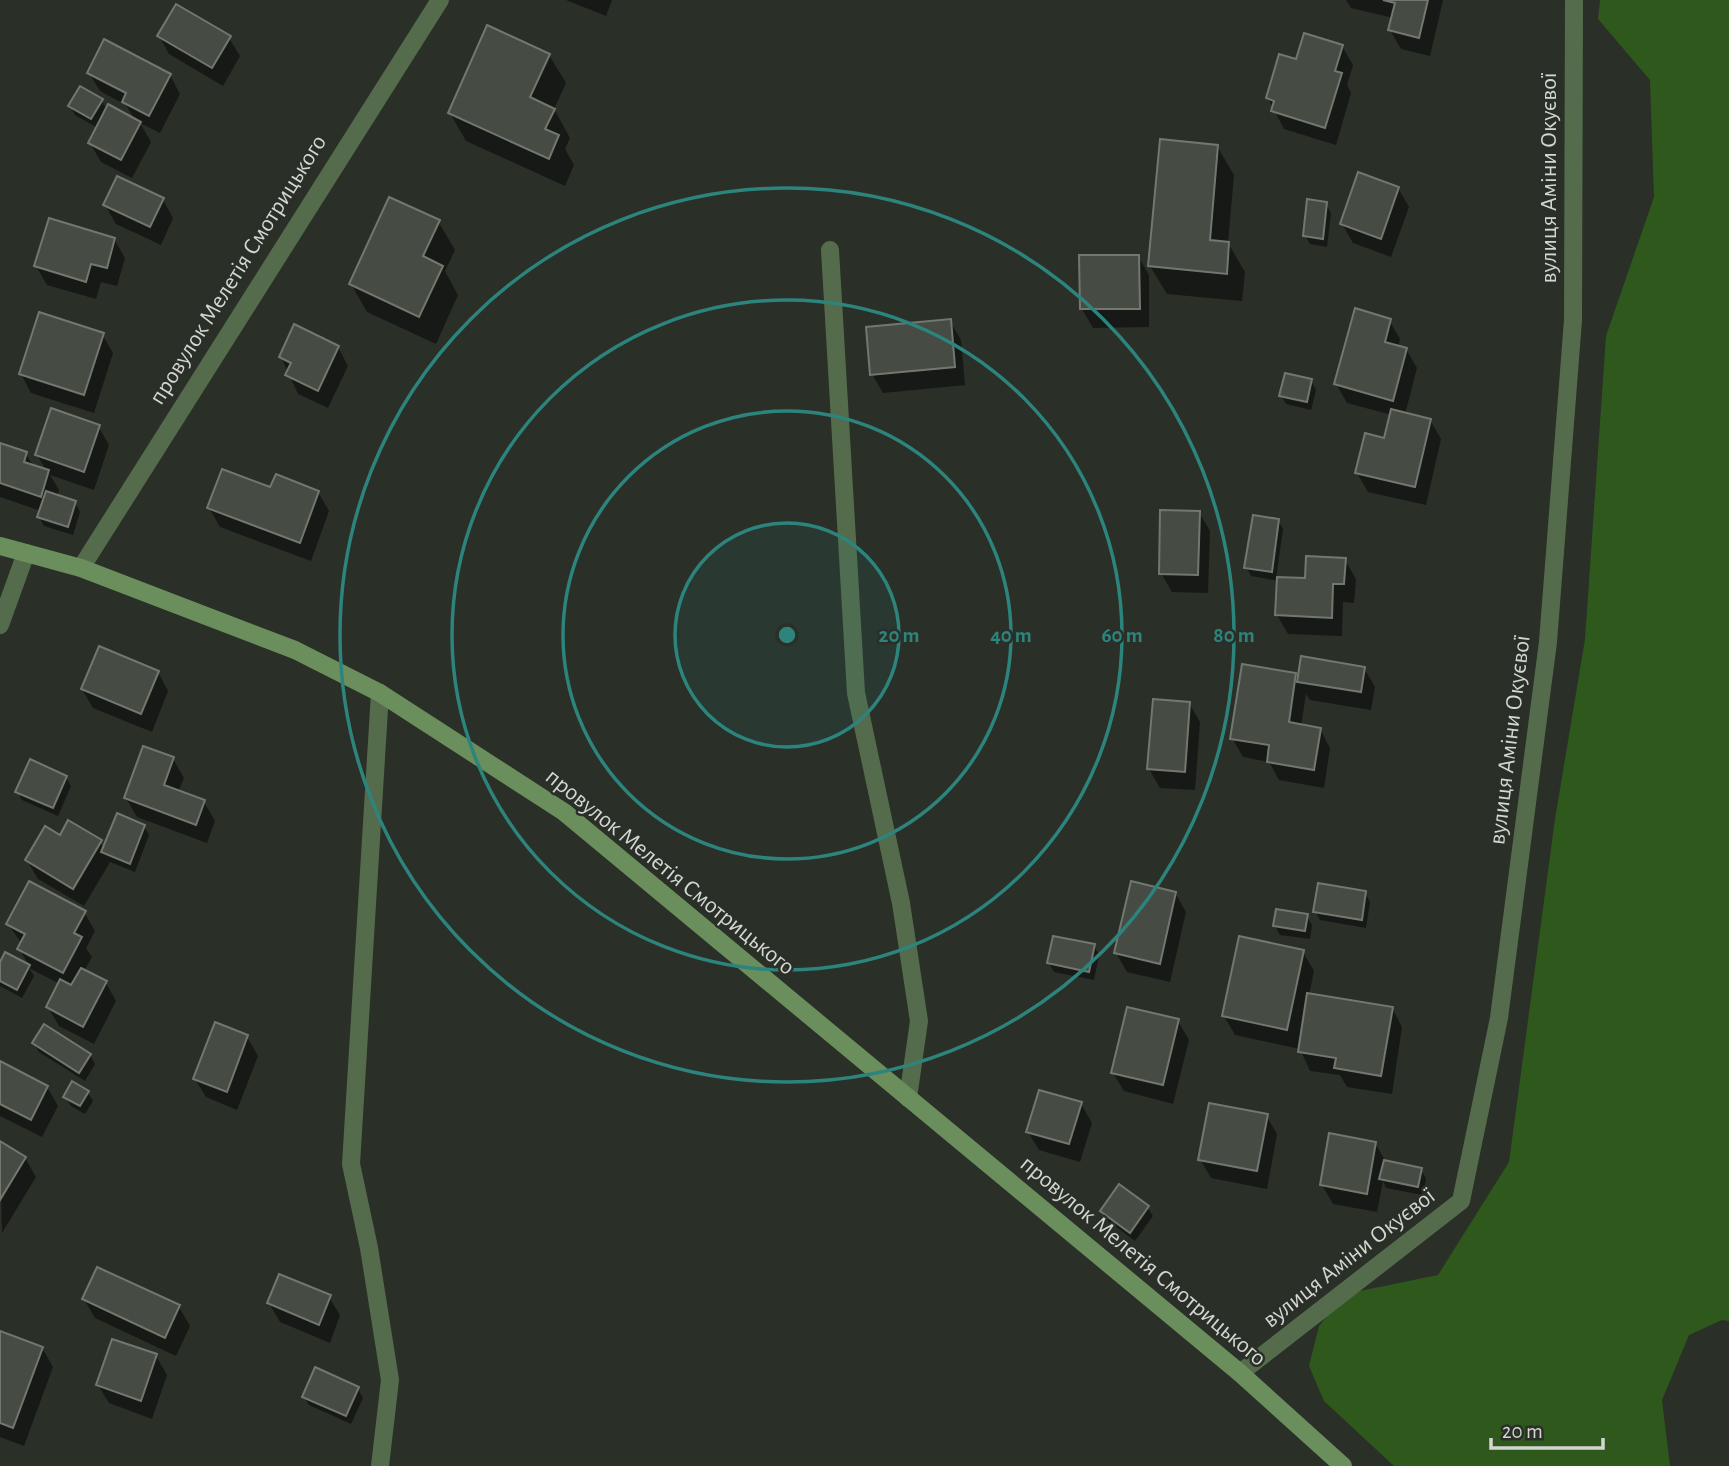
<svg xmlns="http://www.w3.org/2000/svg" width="1729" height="1466" font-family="'Alegreya Sans',sans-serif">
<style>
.green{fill:#2f591c}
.shadow{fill:#0007}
.building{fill:#464b44;stroke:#727870;stroke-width:2}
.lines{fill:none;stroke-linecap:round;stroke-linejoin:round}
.lane{stroke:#556c4c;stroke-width:18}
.street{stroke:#556c4c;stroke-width:18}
.secondary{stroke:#6a8e5c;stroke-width:18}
.ring{fill:none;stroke:#2c847d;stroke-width:3.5}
.labels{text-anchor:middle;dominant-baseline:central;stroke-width:5;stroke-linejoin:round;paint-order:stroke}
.street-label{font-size:24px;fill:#d3d6d2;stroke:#2a2f28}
.centre{fill:#2c847d;stroke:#2a2f28;stroke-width:3.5}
.ring-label{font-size:21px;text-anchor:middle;font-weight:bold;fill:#2c847d;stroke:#2a2f28;stroke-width:5;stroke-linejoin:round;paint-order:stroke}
</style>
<rect width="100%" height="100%" fill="#2a2f28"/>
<!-- green -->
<path class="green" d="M1600,0h129v1321l-7,-1 -33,15 -27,65 8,66h-276l-70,-65 -15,-35 10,-40 26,-32 93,-19 71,-113 46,-343 30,-180 21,-303 48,-139 -4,-117 -52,-61z"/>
<!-- shadow -->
<g class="shadow">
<path d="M566,0h46l-6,16z"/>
<path d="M1346,0h97l-13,56 -29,-7 -11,-19 3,-12 -42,-10z"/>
<path d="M159,36l70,2 11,18 -17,30 -54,-32z"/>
<path d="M1342,46l11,19 -6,20 4,8 -15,52 -52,-16 -16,-31 29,-37z"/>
<path d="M549,55l17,28 -12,26 16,29 -5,11 9,16 -9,21 -99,-45 -16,-28z"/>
<path d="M89,73l81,2 10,19 -20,39 -20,-10 11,19 -19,36 -31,-16 -11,-19 8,-15 -23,-13 -5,-9 31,-6 6,10 28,10 -9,-15 -26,-14z"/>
<path d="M1217,146l17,29 -6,68 17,29 -3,29 -75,-7 -17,-28z"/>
<path d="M1398,188l11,19 -18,50 -38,-14 -11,-19z"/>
<path d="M163,200l10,18 -12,27 -45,-21 -11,-19z"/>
<path d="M1326,204l5,9 -4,34 -17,-3 -5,-9z"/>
<path d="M438,221l17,29 -10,21 13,24 -22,49 -69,-32 -16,-28z"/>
<path d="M114,239l11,19 -8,28 -16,-4 -5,17 -49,-14 -11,-19z"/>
<path d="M1138,256l11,19v52l-56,1 -11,-19z"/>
<path d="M1389,320l11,19 -2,8 8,2 11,19 -12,46 25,6 11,19 -15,66 -58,-13 -11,-19 29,-33 6,-25 -45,-12 -11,-19z"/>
<path d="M950,321l11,19 4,45 -82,8 -11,-19z"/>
<path d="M102,334l11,19 -19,60 -63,-20 -10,-19z"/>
<path d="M338,347l10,19 -20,42 -30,-14 -17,-37z"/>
<path d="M1311,381l5,9 -5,20 -25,-6 -5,-9z"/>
<path d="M98,426l11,19 -15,45 -44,-15 9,15 -2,7 18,6 5,9 -7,23 -29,-9 -5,-9 2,-6 -41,-14v-52l26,9 8,13 12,3 -9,-15z"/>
<path d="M271,489l47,3 11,19 -18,50 -91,-34 -11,-19z"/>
<path d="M1199,512l11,19 -2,62 -36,-1 -11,-19z"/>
<path d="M1278,520l5,9 -7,50 31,1 38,-20 11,19 -2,24 -11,-1 -1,34 -54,-2 -11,-19 2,-34 -28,-5 -5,-9z"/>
<path d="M1364,668l11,19 -4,23 -61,-10 -4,-6 -5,32 19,3 10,19 -6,40 -45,-8 -10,-18 -26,-5 -11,-19 63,-63 4,5z"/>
<path d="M158,672l10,19 -16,41 -59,-24 -11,-19z"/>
<path d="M1189,703l11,19 -5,68 -35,-2 -11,-19z"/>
<path d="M173,759l11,19 -6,14 26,10 11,19 -8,22 -70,-26 -11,-19z"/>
<path d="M66,777l5,9 -13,30 -36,-16 -5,-9z"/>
<path d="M144,826l5,9 -14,37 -25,-10 -26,44 -46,-27 -11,-19 33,-23 40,5 4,7z"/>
<path d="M1175,893l11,19 -16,70 -43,-10 -11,-19z"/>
<path d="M1365,893l5,9 -4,26 -46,-8 -5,-9z"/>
<path d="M84,912l11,19 -9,17 6,9 -8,14 22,12 10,18 -22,43 -35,-18 -11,-19 12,-23 -31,-16 5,8 -12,22 -22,-12v-21l6,-10 24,12 -11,-18 3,-5 -14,-20z"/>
<path d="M1307,916l5,9 -2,14 -30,-4 -5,-9z"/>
<path d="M1094,946l5,9 -5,25 -40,-8 -5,-9z"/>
<path d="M1303,952l11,19 -5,24 83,13 10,19 -10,67 -45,-7 -7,-12 -30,-4 -10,-22 -65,-14 -11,-19z"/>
<path d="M1178,1021l11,19 -16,64 -49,-13 -11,-18z"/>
<path d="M247,1037l11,19 -21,54 -31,-13 -11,-18z"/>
<path d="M34,1043l56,12 5,9 -10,17 -46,-29z"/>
<path d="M0,1063l47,24 11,19 -16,31 -42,-21z"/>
<path d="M88,1093l5,8 -8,13 -14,-8 -6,-9z"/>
<path d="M1081,1104l11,19 -12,39 -41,-12 -11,-18z"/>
<path d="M1266,1115l11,19 -10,55 -56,-11 -11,-19z"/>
<path d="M0,1143l25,15 11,19 -34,56z"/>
<path d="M1375,1143l11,19 35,8 5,9 -3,16 -37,-7 -3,-7 -6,31 -44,-8 -11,-19z"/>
<path d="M1147,1207l6,9 -18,25 -28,-21 -5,-8z"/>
<path d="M329,1297l11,18 -10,28 -50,-21 -11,-19z"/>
<path d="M84,1299l95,8 11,19 -14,30 -81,-38z"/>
<path d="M0,1332l42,16 11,19 -29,79 -24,-9z"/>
<path d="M156,1356l11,19 -15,44 -43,-16 -11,-18z"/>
<path d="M358,1389l5,9 -12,26 -42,-19 -5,-8z"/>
</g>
<!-- building -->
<g class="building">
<path d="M1383,0h45l-9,38 -31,-8 7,-27z"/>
<path d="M176,4l55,32 -19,32 -55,-32z"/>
<path d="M487,25l63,29 -20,43 25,12 -10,20 14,6 -10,24 -101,-46z"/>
<path d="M1304,33l39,12 -8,26 7,2 -17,55 -54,-17 3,-10 -8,-3 13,-44 17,5z"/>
<path d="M104,39l67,35 -22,42 -27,-14 4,-9 -39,-20z"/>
<path d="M80,86l23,13 -12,20 -23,-13z"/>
<path d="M108,104l33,18 -20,38 -33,-17z"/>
<path d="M1160,139l58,6 -8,95 19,2 -2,32 -79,-8z"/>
<path d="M1358,172l41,15 -18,52 -41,-15z"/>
<path d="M117,176l47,22 -14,29 -47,-22z"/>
<path d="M389,197l51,23 -17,36 20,10 -24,51 -70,-33z"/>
<path d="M1307,199l20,3 -4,37 -20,-3z"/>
<path d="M49,218l66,20 -8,30 -16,-4 -5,18 -52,-16z"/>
<path d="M1079,255h60l1,54h-60z"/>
<path d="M1355,308l36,11 -6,23 22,6 -14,53 -59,-17z"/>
<path d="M39,312l65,21 -20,62 -65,-21z"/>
<path d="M951,319l4,48 -85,8 -4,-48z"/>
<path d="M294,324l45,22 -21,45 -33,-16 6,-12 -12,-6z"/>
<path d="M1285,373l27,6 -5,23 -28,-6z"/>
<path d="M51,408l49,17 -16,47 -49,-17z"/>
<path d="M1391,409l40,10 -16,68 -60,-14 10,-40 19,5z"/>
<path d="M0,443l27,9 -3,10 25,8 -8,27 -41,-14z"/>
<path d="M222,469l48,18 6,-13 43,17 -19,52 -93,-35z"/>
<path d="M46,491l30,10 -8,26 -31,-10z"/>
<path d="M1160,510l40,1 -2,64 -39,-1z"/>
<path d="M1253,515l26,4 -7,53 -28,-4z"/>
<path d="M1306,556l40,2 -2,26h-11l-1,34 -57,-3 2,-38 28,1z"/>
<path d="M99,646l60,25 -18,43 -60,-25z"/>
<path d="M1301,656l64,11 -4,25 -64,-10z"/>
<path d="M1242,664l54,9 -7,49 32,6 -7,42 -47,-8 2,-17 -39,-6z"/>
<path d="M1153,699l37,3 -5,70 -38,-3z"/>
<path d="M143,746l31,11 -10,28 41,15 -9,25 -72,-27z"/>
<path d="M30,759l37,17 -14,32 -38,-16z"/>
<path d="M117,813l28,12 -15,39 -29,-12z"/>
<path d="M68,820l34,20 -29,49 -48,-29 20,-34 15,9z"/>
<path d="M29,881l57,30 -12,22 8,4 -19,36 -46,-24 8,-15 -19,-10z"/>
<path d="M1131,881l45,11 -16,72 -46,-11z"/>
<path d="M1318,883l48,8 -4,29 -49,-8z"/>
<path d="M1276,909l32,5 -3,17 -32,-5z"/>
<path d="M1053,936l42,8 -6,28 -42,-9z"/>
<path d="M1239,936l65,14 -17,80 -65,-14z"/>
<path d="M5,952l25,13 -13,25 -17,-9v-19z"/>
<path d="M81,968l26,13 -24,46 -37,-20 14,-28 11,6z"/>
<path d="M1307,993l86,14 -12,69 -47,-8 2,-10 -38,-6z"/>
<path d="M1127,1007l52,12 -16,66 -52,-12z"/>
<path d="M215,1022l33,13 -21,57 -34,-13z"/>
<path d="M44,1024l47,30 -12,19 -47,-30z"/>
<path d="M0,1061l48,25 -17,34 -31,-16z"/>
<path d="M72,1081l17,10 -9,15 -17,-9z"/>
<path d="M1039,1090l43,12 -13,42 -43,-12z"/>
<path d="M1209,1103l59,11 -11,57 -59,-11z"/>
<path d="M1329,1133l47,9 -9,52 -47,-9z"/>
<path d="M0,1141l26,16 -26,43z"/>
<path d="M1384,1160l38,8 -4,19 -39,-8z"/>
<path d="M1119,1184l30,22 -19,27 -30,-22z"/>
<path d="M97,1267l83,38 -15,33 -83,-39z"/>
<path d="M279,1274l52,21 -12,30 -52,-22z"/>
<path d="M0,1331l43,16 -30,81 -13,-5z"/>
<path d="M112,1339l45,15 -16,47 -45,-16z"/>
<path d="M315,1367l44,20 -13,29 -44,-19z"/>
</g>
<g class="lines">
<!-- lane -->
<g class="lane">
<path d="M830,250l26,443 45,210 18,118 -11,77"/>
<path d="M380,693l-29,471 18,84 21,132 -10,86"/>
</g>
<!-- street -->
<g class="street">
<path d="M81,568l359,-568"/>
<path d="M0,625l26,-72"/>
<path d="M1240,1373l221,-172 38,-183 49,-376 25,-322 1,-320"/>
</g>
<!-- secondary -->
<path class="secondary" d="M0,546l81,22 214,82 85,43 184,119 676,561 103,93"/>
</g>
<!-- distance rings -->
<circle cx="787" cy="635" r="112" fill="#2c847d" fill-opacity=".12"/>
<g class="ring">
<circle cx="787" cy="635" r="112"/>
<circle cx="787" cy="635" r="224"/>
<circle cx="787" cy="635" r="335"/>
<circle cx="787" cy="635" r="447"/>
</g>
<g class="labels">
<!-- street labels -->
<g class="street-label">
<text transform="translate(1549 178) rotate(-90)">вулиця Аміни Окуєвої</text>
<text transform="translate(238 270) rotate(-58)">провулок Мелетія Смотрицького</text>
<text transform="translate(1510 740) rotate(-83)">вулиця Аміни Окуєвої</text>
<text transform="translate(670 872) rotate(39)">провулок Мелетія Смотрицького</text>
<text transform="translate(1349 1258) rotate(-38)">вулиця Аміни Окуєвої</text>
<text transform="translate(1143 1261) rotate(40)">провулок Мелетія Смотрицького</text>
</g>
</g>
<circle cx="787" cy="635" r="10" class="centre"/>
<g class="ring-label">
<text x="899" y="642">20 m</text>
<text x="1011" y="642">40 m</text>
<text x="1122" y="642">60 m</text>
<text x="1234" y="642">80 m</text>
</g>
<!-- scale -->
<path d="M1491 1438v10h112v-10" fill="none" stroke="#d3d6d2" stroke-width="3.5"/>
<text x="1502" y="1438" font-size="21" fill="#d3d6d2" stroke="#2a2f28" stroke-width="5" paint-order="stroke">20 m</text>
</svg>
